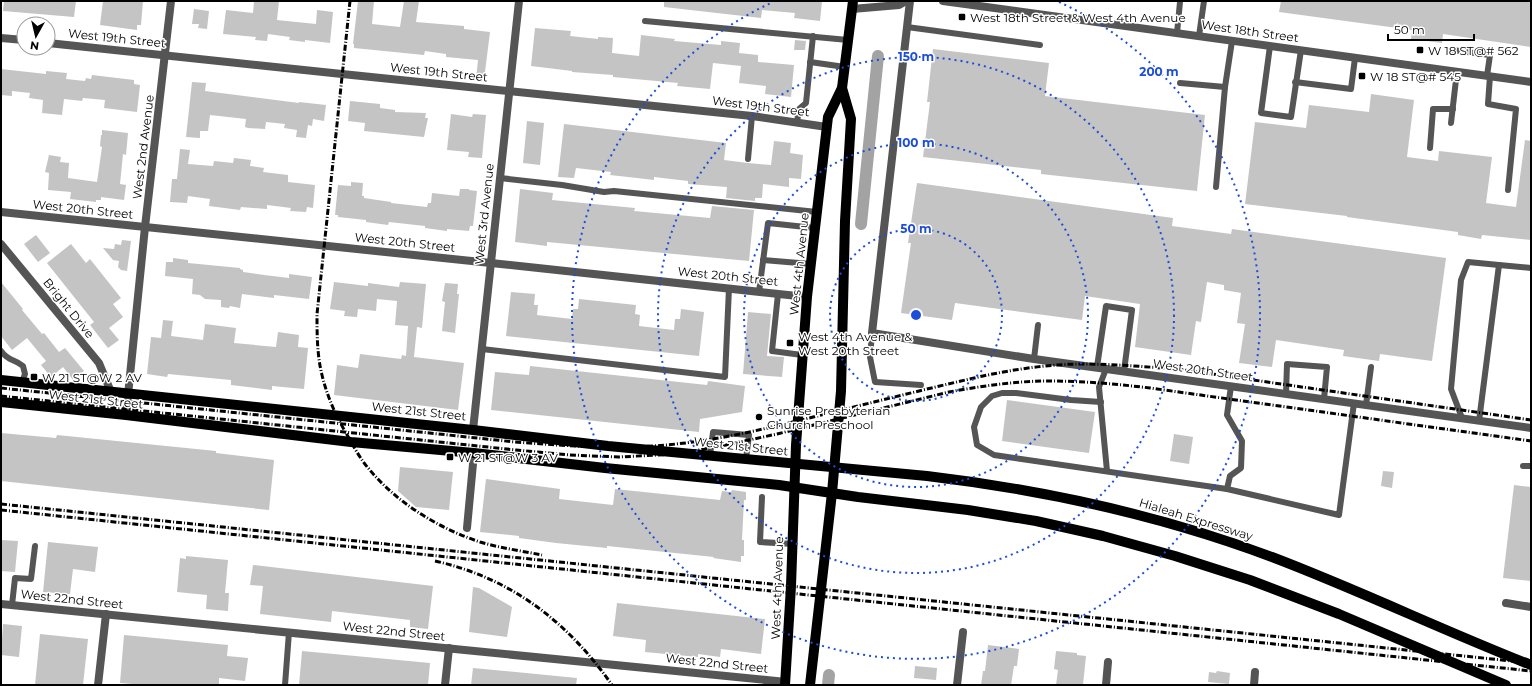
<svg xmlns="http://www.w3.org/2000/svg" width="1532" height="686" font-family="Montserrat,sans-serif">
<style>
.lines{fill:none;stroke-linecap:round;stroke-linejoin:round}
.canal{stroke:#a3a3a3;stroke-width:12}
.building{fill:#c4c4c4}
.service{stroke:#555;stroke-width:6}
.minor{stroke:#555;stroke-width:8}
.primary{stroke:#000;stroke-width:10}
.rail{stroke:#000;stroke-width:3;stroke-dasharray:6 2 1 2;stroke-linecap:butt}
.ring{fill:none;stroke:#1d4ed8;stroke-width:2;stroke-dasharray:2 4}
.poi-dot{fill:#000;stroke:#fff;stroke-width:1.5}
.labels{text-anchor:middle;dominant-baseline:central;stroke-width:3;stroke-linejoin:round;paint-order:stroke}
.poi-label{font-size:12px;fill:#000;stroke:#fff;text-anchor:start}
.street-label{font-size:12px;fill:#000;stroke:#fff}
.centre{fill:#1d4ed8;stroke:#fff;stroke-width:2}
.ring-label{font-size:12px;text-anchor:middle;font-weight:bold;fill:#1d4ed8;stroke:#fff;stroke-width:3;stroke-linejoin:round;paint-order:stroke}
</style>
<rect width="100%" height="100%" fill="#fff"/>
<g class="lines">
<!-- canal -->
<g class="canal">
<path d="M861,224l17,-168"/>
<path d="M828,685l1,-10"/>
</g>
</g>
<!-- building -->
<g class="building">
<path d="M4,1h72l-2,16 -71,-6z"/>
<path d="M103,1h40l-2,24h-4v5l-37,-5z"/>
<path d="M254,1h25l-2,19 39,4 1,-14 16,2 -3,31 -25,-3v2l-16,-2 1,-3 -22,-3 -1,7 -12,-1 1,-3 -33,-3 3,-24 27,3z"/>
<path d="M358,1h16l-2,23 28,3 4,-26h15l-3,21 48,4v3l26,3 -6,48 -8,-1 2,-19 -32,-3v-3l-21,-3 -1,4 -70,-7v-4h-1z"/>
<path d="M664,1h158l-2,20 -26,-3 1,-5 -33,-3 -1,8 -97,-11z"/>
<path d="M1281,1h250v46l-88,-13 -1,9 -31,-4 1,-9 -133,-18z"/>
<path d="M194,9l15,2 -2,18 -9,-1 1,-4h-7z"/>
<path d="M535,28l36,3 -1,5 28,3v-2l15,1 -1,15 27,3 2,-21 34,4 -1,2 47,4v-4l19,2 -1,10 19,2v7l36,3 -3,32 -26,-3 1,-8 -27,-3 2,-17 -28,-3 -3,26 -33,-3 1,-3 -65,-6v-2l-41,-3v-1l-41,-5z"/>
<path d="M795,40l11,1 -1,9h-11z"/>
<path d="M933,49l116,14 -4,33 160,19 -8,76 -156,-17v-4l-118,-13 7,-55h-3z"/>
<path d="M1,69l45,5v-3l21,2 -1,6 19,2 1,-3 5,1 1,-4 42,5v4l6,1 -3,27 -33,-4 1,-8 -22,-2 -1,3 -18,-2 -2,16 -20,-2 1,-13 -14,-2 1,-5 -18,-2v5l-11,-1z"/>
<path d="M192,82l14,1 -1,8 94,12v-1l27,3 -2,16 -11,-2 -1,7 -4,-1 -2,13 -10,-1 1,-7 -13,-2 1,-4 -19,-2 -1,7 -17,-1 -3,-1 1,-8 -36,-4 -2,16h-8v7l-14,-1z"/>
<path d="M1371,94l43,6 -7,57 31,4 1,-10 53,6 -6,46 30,4 9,-67 6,1v99l-49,-5 -1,4 -23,-4v-3l-111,-15v-1l-102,-12 10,-82 51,6 3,-23 60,7z"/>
<path d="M350,101l30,3v4l15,2v2l31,1 -1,5h3l-4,19 -60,-6 1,-8 -17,-2z"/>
<path d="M451,114l21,3 1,-3 13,1 -4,43 -14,-1 1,-5 -22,-2z"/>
<path d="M527,121l17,2 -4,42 -17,-2z"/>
<path d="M564,124l162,19 -2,17 24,3 23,2 3,-24 17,2 -1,10 13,2 -2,24 -12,-1v9l-26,-3 -1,14h-7v3l-29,-3 1,-11 -39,-3v-3l-34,-4v3l-17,-2 -27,-3 1,-3 -35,-4 -2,10 -16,-1z"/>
<path d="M102,130l26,3 -2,22 -3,-1 -3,30 6,1 -2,15 -23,-3v3h-5v2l-26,-3 1,-7 -23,-2 1,-17 -4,-1 4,-17 12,2 -1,5 9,1 -1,15 29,4 5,-35 -2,-1 1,-11h1z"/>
<path d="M180,149l10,1 -2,14 25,2 1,-5 19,2 1,-5 17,2 -1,6 14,2 -1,4 25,3v7l27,3 -2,23 -6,-1 -1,5 -16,-1 1,-3 -24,-3v4l-26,-2 -1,3 -31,-4 1,-7 -22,-3 -1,7 -17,-1 2,-23h5z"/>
<path d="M351,182l12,1 -1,13h2v2l27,4v1l36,4 1,-4h3l1,-10 27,3 1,-7h9v1l8,1 -4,35h-3l-1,5 -22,-2v2l-22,-3v-2l-36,-4 -1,3 -22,-3v-2l-28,-3v-2h-3l3,-30 13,1z"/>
<path d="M917,183l256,35 -1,8 59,8 1,-5 214,29 -14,103 -52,-7 -1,7 -36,-5 1,-6 -68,-10 -4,27 -33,-4 6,-39 -8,-1 4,-30 -17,-3v-5l-17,-3 -6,40 -5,-1 -5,34 -56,-8 5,-43 -55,-8 -3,24 -127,-17 -3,17 -51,-7 10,-70h-3z"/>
<path d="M520,189l33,4 -1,7 83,8 -1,3 76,7 2,-12 42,4 -5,51 -202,-19v4l-32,-4z"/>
<path d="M36,235l14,18 -12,9 -14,-18z"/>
<path d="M122,240l9,1 -4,30 -6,-1 -3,-3 1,-6 -6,-1 -10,-12 11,1 1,-5 6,1z"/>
<path d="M71,244l15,19 4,-4 31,39 -8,6 10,13 -14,11 10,12 -11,8 -18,-23 4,-3 -47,-59z"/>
<path d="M173,258l15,2v3l52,5v1l3,1v2l21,3 25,3v-4l23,3 -3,22 -35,-4v3l-32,-4 -2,14 -10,-2 -1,2 -8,-1v-7l-16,-1 -5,-4 -8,-1 1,-15 -28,-3 1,-14h7z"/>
<path d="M1,282l22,27 -1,1 20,24 2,-1 15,19 6,-4 19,23 -11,9 -10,-13 -12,10 -10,-12 5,-4 -19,-23 -15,12 -11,-14z"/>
<path d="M334,282l34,4v-3l31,4 1,-5 26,2 -4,44 -5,-1 -3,30 50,6 -6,47 -124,-15 3,-30 21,3 2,-14 41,5 1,-4 4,1 2,-30 -13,-1 2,-24 -20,-2 -1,12 -18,-2 -1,8 -13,-1 1,-5 -15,-2z"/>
<path d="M445,283l13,1 -1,10h2l-4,39 -13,-2 3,-29 -3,-1z"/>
<path d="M511,292l24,2 -1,11h4l-1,10 35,4 1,-10h5l1,-10 57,6 -1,9 5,1 -1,11 35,4 1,-11h5l1,-10 23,3 -5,44 -193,-20z"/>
<path d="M748,312l23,2 -4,42 17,1 -2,20 -39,-3z"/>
<path d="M163,320l10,1 -2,15 32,4 2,-16 31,4 -2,15 42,4 2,-15 21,3 -1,12 10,1 -4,41 -32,-3v4l-41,-5v-5l-63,-6 -1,3 -20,-3 4,-37 10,1z"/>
<path d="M530,366l177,19 1,-4 37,5 -3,26 -42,7 -1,13 -208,-22 4,-38 34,3z"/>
<path d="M1007,400l88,12 -6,41 -87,-12z"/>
<path d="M1,433l55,5 1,-3 159,16v2l58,7 -5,50 -268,-29z"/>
<path d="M1174,434l19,3 -4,27 -19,-3z"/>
<path d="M400,467l53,5 -4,38 -33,-3 -18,-16z"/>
<path d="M1383,471l11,1 -2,16 -11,-2z"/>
<path d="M486,479l74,10 -1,10 54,6 2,-16 105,11 2,-9 9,1 1,-2 14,2v8h-2l-2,40h2v16h-3v6l-28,-4 1,-1 -107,-11v2l-51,-5 -37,-5v-2l-39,-4z"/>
<path d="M1514,485l17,2v94l-28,-3z"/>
<path d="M1,540l17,1 -3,31 -14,-1z"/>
<path d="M48,542l50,5 -3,25 -22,-3 -3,25 -27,-2z"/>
<path d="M186,556l42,4 -3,33h4l-1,18 -22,-2 1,-14 -30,-3 3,-34 6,1z"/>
<path d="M253,565l180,21 -5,43 -18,-2v-7l-78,-9 -1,11 -71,-8 3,-28 -13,-1z"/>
<path d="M473,587l6,1 33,19 -5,30 -38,-5z"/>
<path d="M617,603l148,16 -4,35 -40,-5 -1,8 -22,-3v3l-53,-5 1,-12 -33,-4z"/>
<path d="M3,624l19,2 -3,31 -18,-2z"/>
<path d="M40,634l48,5 -5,46h-48z"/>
<path d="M124,635l104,10 -1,11 21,2 -3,23 -26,-3v7h-74l-25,-2z"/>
<path d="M988,645l31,4 -2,17h-3l-3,19h-30l2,-14h2z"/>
<path d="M302,651l128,12 -2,22h-129z"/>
<path d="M1056,651l21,2v2l9,1 -3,29h-27l2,-15 -4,-1z"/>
<path d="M915,666l22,2 -1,12 -22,-2z"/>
<path d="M473,668l104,10 -1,7h-105z"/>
<path d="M1217,671l13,2 -1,11 -21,-2 1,-10 7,1z"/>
</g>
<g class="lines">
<!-- service -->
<g class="service">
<path d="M645,21l203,19"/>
<path d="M907,27l133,18"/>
<path d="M1177,33l3,-31"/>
<path d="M1199,36l5,-35"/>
<path d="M1270,46l-9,67 30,4 10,-67"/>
<path d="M1452,50l38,5 -3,21"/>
<path d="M810,62l35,5"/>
<path d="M1490,76l-2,28 28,5 -8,81"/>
<path d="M1295,82l56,7 4,-31"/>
<path d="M1180,83l45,4"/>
<path d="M797,122l2,-13 7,-6 7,-67"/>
<path d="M1451,123l6,-52"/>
<path d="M1430,148l3,-39h20"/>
<path d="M748,159l4,-43"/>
<path d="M500,178l62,7 42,7 10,-1 203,21"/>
<path d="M1216,187l9,-100 7,-46"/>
<path d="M763,260l48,4"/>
<path d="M1499,265l32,3"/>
<path d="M759,292l9,-69 47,5"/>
<path d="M778,294l-6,57 30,4"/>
<path d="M872,333l-2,24 5,25 46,3"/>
<path d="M482,349l243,28 4,-89"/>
<path d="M1,351c8,11 12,7 22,15l2,8 -3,8"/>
<path d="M1034,359l4,-34"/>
<path d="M1097,367l9,-61 26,4 -8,61"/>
<path d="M1106,369l-7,18 8,84"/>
<path d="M1231,386l-4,29 15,26 -1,27 -11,8 -3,13 112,26 15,-112"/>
<path d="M1286,394l1,-30 40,3 -3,32"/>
<path d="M1101,402l-30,-2 -55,-7h-14l-10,3 -11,11 -7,20 3,18 17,10 233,34"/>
<path d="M1366,405l5,-38"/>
<path d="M1462,418l-11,-29 10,-109 7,-18 31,3 -20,156"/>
<path d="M710,456l3,-24 36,3 -3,24"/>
<path d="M1523,466h8"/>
<path d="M762,497l-2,45 33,2"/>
<path d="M12,605l3,-27 16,1 4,-33"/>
<path d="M285,685l4,-53"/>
</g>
<!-- minor -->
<g class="minor">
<path d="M910,1l-38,332 162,26 497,69"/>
<path d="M943,1l588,81"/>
<path d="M852,9l47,-4 7,-4"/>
<path d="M1,38l23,2"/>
<path d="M48,43l294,31 410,42 75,11"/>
<path d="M1,212l490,51 316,34"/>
<path d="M1,244l98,119 12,29"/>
<path d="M126,415l19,-188 26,-226"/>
<path d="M473,430l46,-429"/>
<path d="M467,528l7,-75"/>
<path d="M1506,603l25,4"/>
<path d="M1,604l785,78"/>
<path d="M98,685l8,-71"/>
<path d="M445,685l4,-37"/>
<path d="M957,685l6,-53"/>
<path d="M1106,685l2,-23"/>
<path d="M1254,685l1,-13"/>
</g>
<!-- primary -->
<g class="primary">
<path d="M1,380l472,50 135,16 319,30c118,14 233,39 345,81 87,33 172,74 259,108"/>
<path d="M1,402l125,13 225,27 123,11 131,15 174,17 79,12 110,13 68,11 67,15 72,20 75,24 89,34 167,71"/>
<path d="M785,685l6,-99 5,-141 11,-148 21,-180 14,-29 11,-87"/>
<path d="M810,685l22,-192 9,-102 4,-170 6,-102 -9,-31"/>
</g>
<!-- rail -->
<g class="rail">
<path d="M350,1l-33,313c0,20 0,41 5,61 5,21 13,39 24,58 7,12 14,26 23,36 28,34 69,59 111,73 20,6 42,9 62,13"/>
<path d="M1,388l514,54c54,4 107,8 161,2 49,-5 97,-17 145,-29 54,-13 108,-27 162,-39 33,-7 67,-12 101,-12 31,0 62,3 93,5l354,51"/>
<path d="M1,396l515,54 54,5 49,2 58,-3 49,-9 51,-11 172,-42c33,-6 67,-11 100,-11 34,0 68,3 101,7l381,53"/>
<path d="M1,504l1530,159"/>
<path d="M1,510l1530,161"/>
<path d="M435,561c76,17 133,61 177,124"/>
</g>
</g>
<!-- distance rings -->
<g class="ring">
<circle cx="916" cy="315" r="86"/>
<circle cx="916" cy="315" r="172"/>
<circle cx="916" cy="315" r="258"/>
<path d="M1059 2A344 344 0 1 1 773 2"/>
</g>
<!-- markers -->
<g class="poi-dot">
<rect x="958" y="13" width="8" height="8" rx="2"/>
<rect x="1416" y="46" width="8" height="8" rx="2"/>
<rect x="1358" y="72" width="8" height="8" rx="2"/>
<rect x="786" y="339" width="8" height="8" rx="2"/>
<rect x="30" y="373" width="8" height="8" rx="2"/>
<circle cx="759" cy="417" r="4"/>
<rect x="446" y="453" width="8" height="8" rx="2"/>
</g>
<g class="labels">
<!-- poi labels -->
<g class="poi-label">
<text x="970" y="17">West 18th Street &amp; West 4th Avenue</text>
<text x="1428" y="50">W 18 ST@# 562</text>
<text x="1370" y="76">W 18 ST@# 545</text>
<text x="798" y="336">West 4th Avenue &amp;<tspan x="798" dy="14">West 20th Street</tspan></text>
<text x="42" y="377">W 21 ST@W 2 AV</text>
<text x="767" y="410">Sunrise Presbyterian<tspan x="767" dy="14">Church Preschool</tspan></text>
<text x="458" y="457">W 21 ST@W 3 AV</text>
</g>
<!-- street labels -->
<g class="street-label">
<text transform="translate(1250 31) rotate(8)">West 18th Street</text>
<text transform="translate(117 38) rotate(6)">West 19th Street</text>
<text transform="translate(439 72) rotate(6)">West 19th Street</text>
<text transform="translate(761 106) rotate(7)">West 19th Street</text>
<text transform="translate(143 147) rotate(-83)">West 2nd Avenue</text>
<text transform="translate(83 209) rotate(6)">West 20th Street</text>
<text transform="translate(484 214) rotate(-84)">West 3rd Avenue</text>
<text transform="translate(405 242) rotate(6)">West 20th Street</text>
<text transform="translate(799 264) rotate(-84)">West 4th Avenue</text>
<text transform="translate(728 276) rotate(6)">West 20th Street</text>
<text transform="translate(69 308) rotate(51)">Bright Drive</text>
<text transform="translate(1203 370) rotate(8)">West 20th Street</text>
<text transform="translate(96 399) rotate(6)">West 21st Street</text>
<text transform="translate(419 411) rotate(6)">West 21st Street</text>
<text transform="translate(741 446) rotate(6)">West 21st Street</text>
<text transform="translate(1196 519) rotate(17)">Hialeah Expressway</text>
<text transform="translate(777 588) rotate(-88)">West 4th Avenue</text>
<text transform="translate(72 599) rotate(6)">West 22nd Street</text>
<text transform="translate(394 631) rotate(6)">West 22nd Street</text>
<text transform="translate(717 663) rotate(6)">West 22nd Street</text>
</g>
</g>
<circle cx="916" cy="315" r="6" class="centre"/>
<g class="ring-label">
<text x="916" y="61">150 m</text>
<text x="1159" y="76">200 m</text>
<text x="916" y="147">100 m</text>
<text x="916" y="233">50 m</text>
</g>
<!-- border -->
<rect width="1532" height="686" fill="none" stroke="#000000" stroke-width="4"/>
<!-- north arrow -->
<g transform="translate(36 36) rotate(188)"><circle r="19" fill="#ffffff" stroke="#999999"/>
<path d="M0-3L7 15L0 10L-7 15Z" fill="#000000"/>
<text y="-6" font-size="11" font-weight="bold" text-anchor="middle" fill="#000000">N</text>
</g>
<!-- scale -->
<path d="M1388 34v6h86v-6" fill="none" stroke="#000000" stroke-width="2"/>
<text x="1394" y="34" font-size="12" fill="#000000" stroke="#ffffff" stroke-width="3" paint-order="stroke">50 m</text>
</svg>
